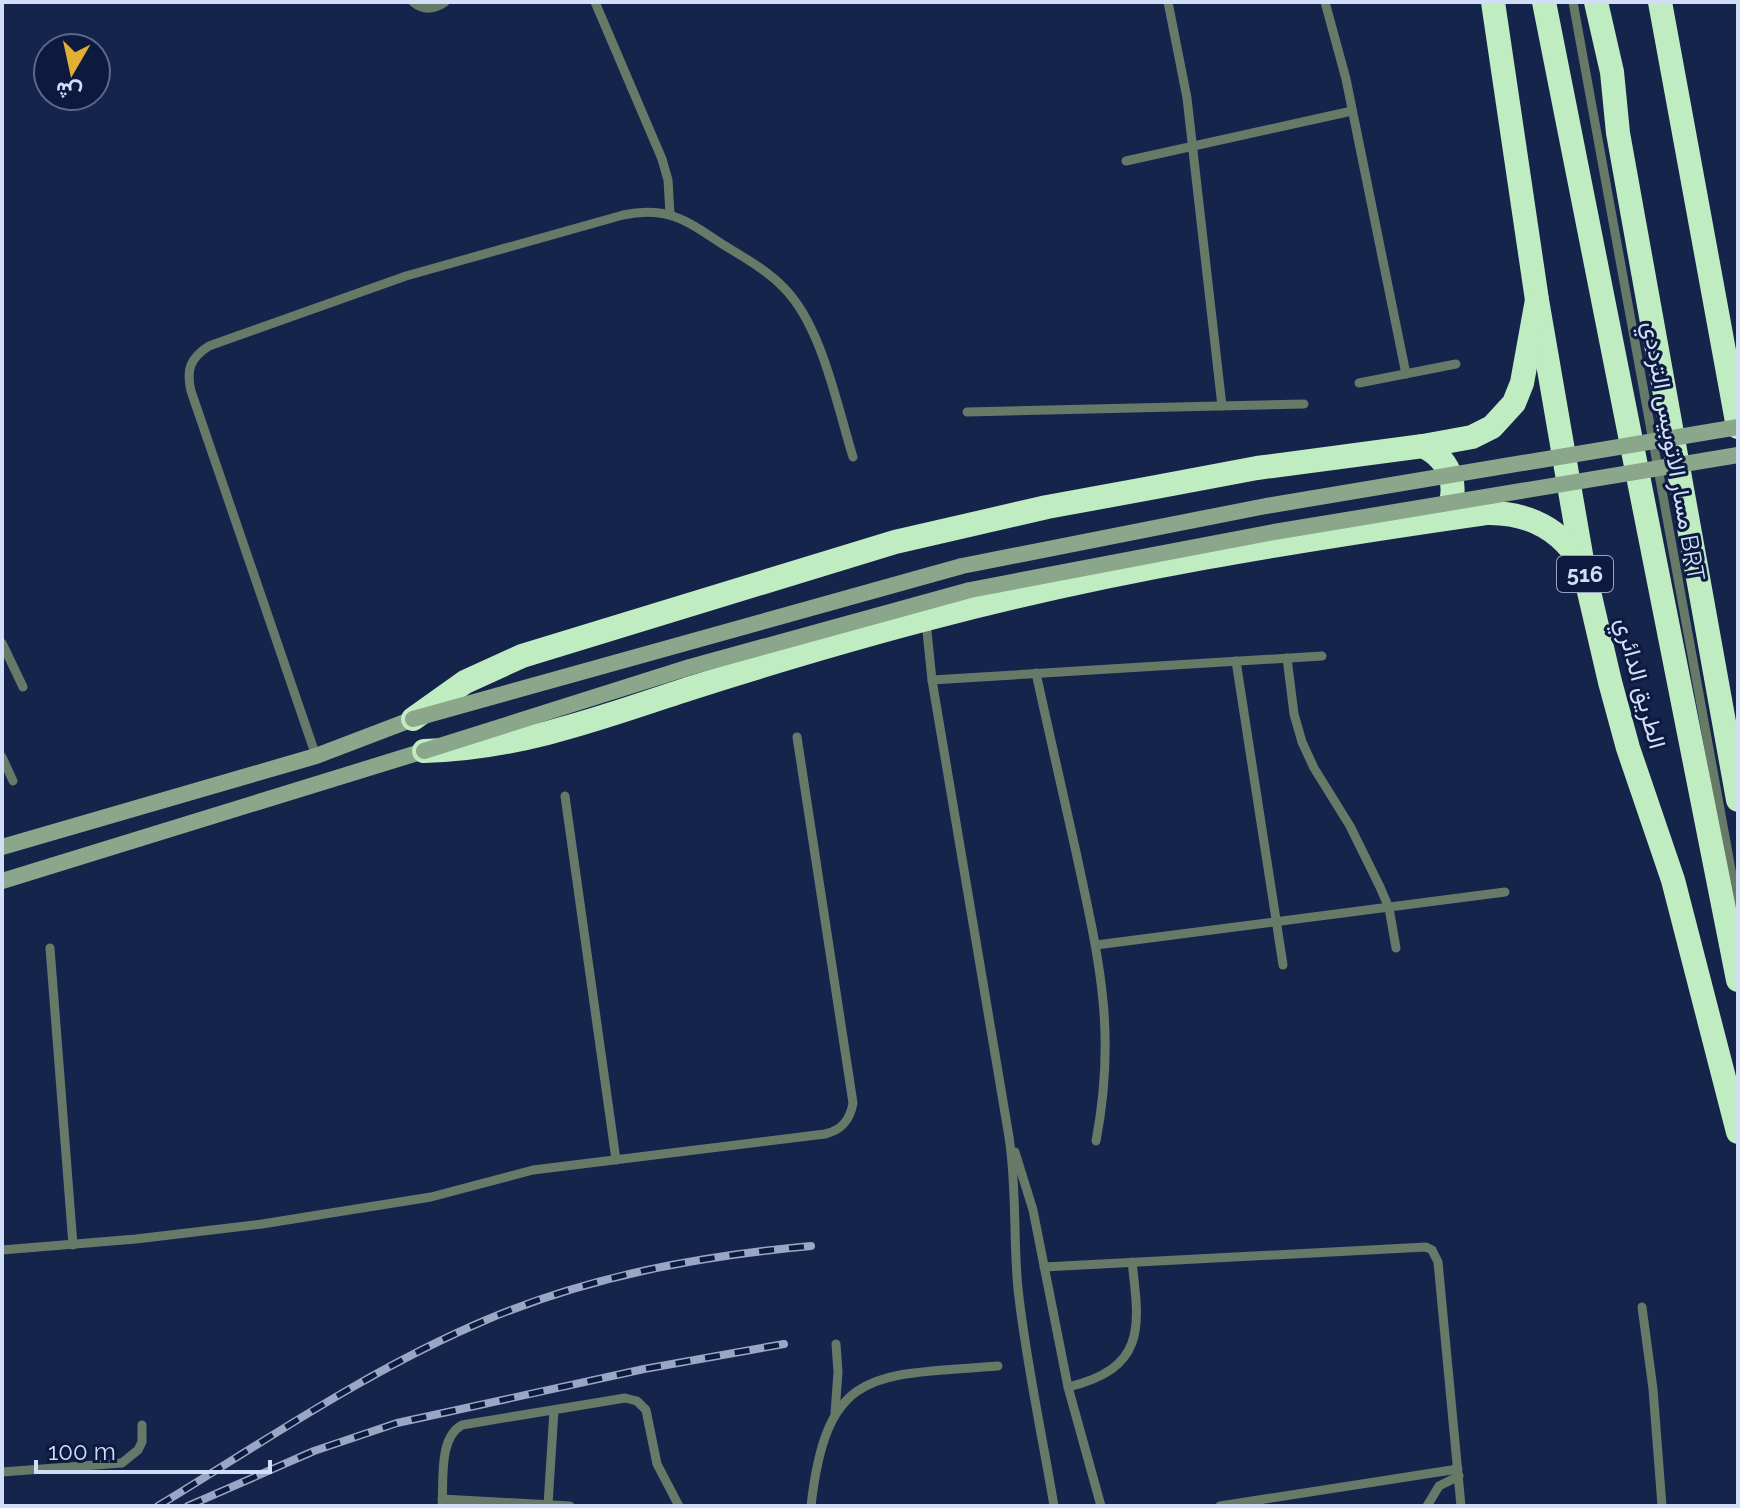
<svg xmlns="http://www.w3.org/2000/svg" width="1740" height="1508" font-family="Raleway,Vazirmatn,sans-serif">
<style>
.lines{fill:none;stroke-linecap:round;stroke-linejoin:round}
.lane{stroke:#677967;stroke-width:9}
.secondary{stroke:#8ba78b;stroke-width:16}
.highway{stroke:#c0ecc1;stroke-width:24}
.rail-casing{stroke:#99a6c4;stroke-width:8}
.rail{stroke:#0c1a40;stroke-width:5;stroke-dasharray:15;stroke-linecap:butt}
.secondary-bridge{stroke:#8ba78b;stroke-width:16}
.labels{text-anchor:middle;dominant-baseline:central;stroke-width:6;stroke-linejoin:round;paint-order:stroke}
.shield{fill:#0c1a40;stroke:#97a3c0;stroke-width:2}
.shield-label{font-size:22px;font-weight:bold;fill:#d2def7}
.street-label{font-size:24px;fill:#d2def7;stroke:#0c1a40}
</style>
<rect width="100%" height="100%" fill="#15244b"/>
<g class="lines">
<!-- lane -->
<g class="lane">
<path d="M413,2c11,9 22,7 32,0"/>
<path d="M595,2l67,157 6,21 2,34"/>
<path d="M1168,2l19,96 35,308"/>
<path d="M1325,2l21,77 60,295"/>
<path d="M1573,2l165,906"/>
<path d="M1126,161l226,-50"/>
<path d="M1359,383l97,-19"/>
<path d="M967,412l337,-8"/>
<path d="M926,622l6,58 77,457c8,51 4,101 9,152 8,73 24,145 36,217"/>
<path d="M2,643l21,44"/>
<path d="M1287,658l7,56 8,28 12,26 36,58 30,61 9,21 7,40"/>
<path d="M1236,661l47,304"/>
<path d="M1036,673c13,60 27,120 40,179 23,107 41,180 20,289"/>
<path d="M932,680l390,-24"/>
<path d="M316,756l-125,-365c-5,-21 -1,-33 18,-45l197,-70 217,-61c42,-9 62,4 96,27 22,14 47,27 65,46 38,38 53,118 69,169"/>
<path d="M2,757l11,24"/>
<path d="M565,796l51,364"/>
<path d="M1096,945l409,-53"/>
<path d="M50,948l23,297"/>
<path d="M1015,1152l18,58 35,177 33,119"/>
<path d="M2,1250l134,-11 126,-15 169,-27 102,-27 292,-36c17,-4 25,-14 28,-31l-56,-366"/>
<path d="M1044,1267l382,-20 6,3 6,12 23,244"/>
<path d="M1642,1307l11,82 9,117"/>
<path d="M1068,1387c78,-19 72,-59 64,-125"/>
<path d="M835,1413l3,-41 -2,-28"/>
<path d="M2,1472l120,-9 16,-13 4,-8v-17"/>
<path d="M442,1499l128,7"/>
<path d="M548,1505l6,-95"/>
<path d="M442,1506c2,-24 -4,-68 20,-81l163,-27 12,3 9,9 11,54 22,42"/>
<path d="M811,1506c16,-142 65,-130 187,-140"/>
<path d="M1220,1506l238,-37"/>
<path d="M1427,1506l12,-20 20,-10"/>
</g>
<!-- secondary -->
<g class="secondary">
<path d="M2,847l314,-91 97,-37"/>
<path d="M2,881l422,-130"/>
</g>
<!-- highway -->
<g class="highway">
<path d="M1493,2l44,298 46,266 27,116 18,66 45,132 65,252"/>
<path d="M1544,2l194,978"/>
<path d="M1596,2l16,70 6,61 120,667"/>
<path d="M1660,2l78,425"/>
<path d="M1423,446c30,15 38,46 20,73"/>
<path d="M413,719l52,-37 57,-26 373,-114 152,-35 109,-20 101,-19 166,-22 49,-9 20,-10 22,-24 8,-20 15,-83"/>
<path d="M424,751c93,-2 177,-33 264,-62 79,-25 159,-49 239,-70 183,-49 371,-79 559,-106 42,-1 76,17 97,53"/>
</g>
<!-- rail casing -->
<g class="rail-casing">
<g id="rail">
<path d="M158,1506c107,-65 212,-137 328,-186 104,-44 214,-64 325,-74"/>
<path d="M188,1506l126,-55 83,-28 247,-54 140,-25"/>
</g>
</g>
<!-- rail -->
<use href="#rail" class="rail"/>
<!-- secondary-bridge -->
<g class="secondary-bridge">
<path d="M413,719l549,-153 304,-60 472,-79"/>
<path d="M424,751l266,-84 280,-77 304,-58 464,-77"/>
</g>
</g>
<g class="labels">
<!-- shield labels -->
<rect class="shield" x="1557" y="556" width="56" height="36" rx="6"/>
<g class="shield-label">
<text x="1585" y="574">516</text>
</g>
<!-- street labels -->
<g class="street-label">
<text transform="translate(1674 451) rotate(80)">مسار الاتوبيس الترددي BRT</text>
<text transform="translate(1641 683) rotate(75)">الطريق الدائري</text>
</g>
</g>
<!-- border -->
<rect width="1740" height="1508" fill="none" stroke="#d2def7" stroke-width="8"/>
<!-- north arrow -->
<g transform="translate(72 72) rotate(189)"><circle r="38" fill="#0c1a40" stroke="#5b6889" stroke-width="2"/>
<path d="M0-6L14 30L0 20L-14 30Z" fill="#e1af34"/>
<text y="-12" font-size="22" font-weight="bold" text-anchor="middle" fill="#d2def7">ش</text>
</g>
<!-- scale -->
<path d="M36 1460v12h234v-12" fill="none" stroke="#d2def7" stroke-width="4"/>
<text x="48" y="1460" font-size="24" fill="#d2def7" stroke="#0c1a40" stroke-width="6" paint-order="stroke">100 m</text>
</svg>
